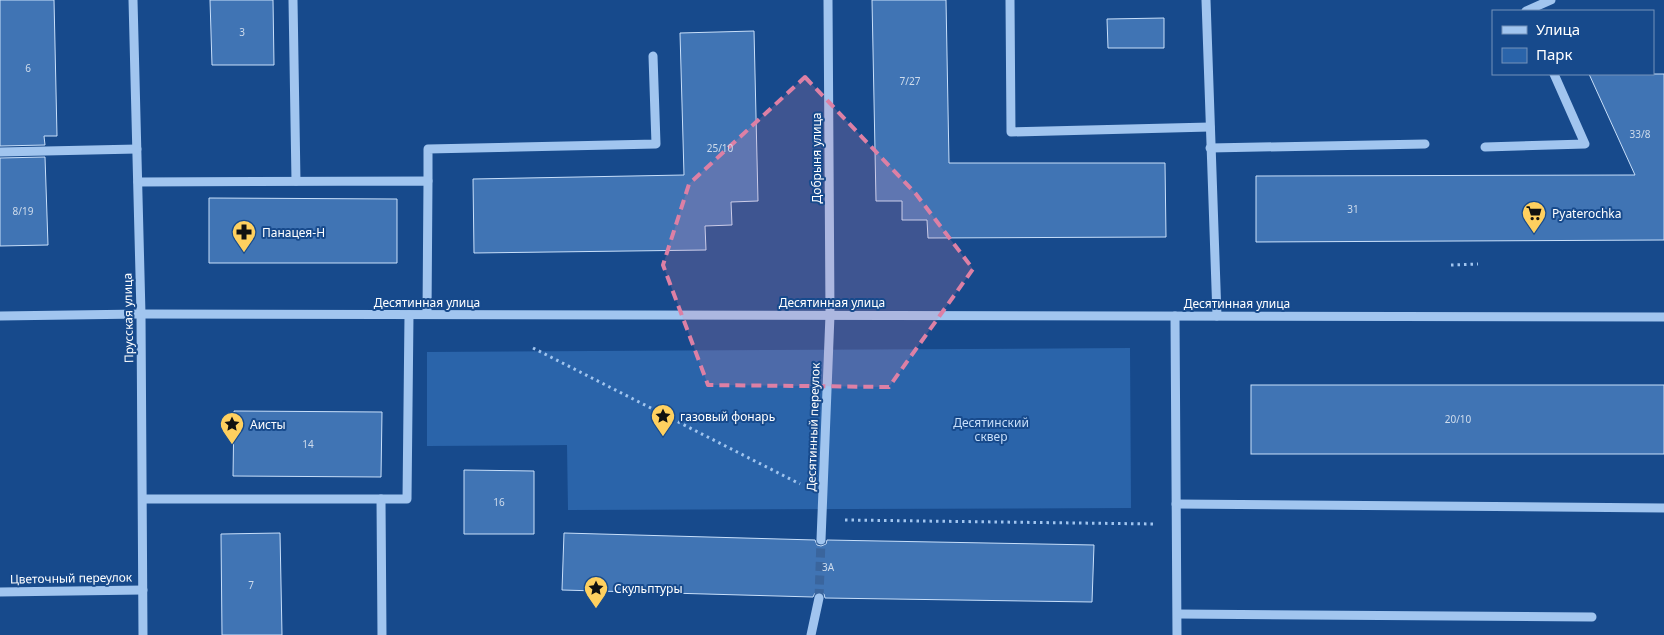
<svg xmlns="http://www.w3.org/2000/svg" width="1664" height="635" font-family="'Noto Sans',sans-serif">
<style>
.green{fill:#2a64aa}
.building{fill:#4074b4;stroke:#c8dffa}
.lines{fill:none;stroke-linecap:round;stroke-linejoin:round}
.minor-tunnel{stroke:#3a659d;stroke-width:9;stroke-dasharray:9 4.5;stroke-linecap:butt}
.path{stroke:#a1c5ef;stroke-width:3;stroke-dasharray:2.5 4;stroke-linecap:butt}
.minor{stroke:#a1c5ef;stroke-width:9}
.marked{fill:#dd80a5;fill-opacity:0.2;stroke:#dd80a5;stroke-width:4;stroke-dasharray:10 6;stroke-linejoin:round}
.labels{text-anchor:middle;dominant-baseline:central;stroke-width:4;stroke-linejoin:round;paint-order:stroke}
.number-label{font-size:10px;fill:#cfdcec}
.street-label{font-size:12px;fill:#fff;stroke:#174a8c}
.poi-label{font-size:12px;fill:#fff;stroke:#174a8c;text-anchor:start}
.park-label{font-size:12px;fill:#c8dffa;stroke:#174a8c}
</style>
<rect width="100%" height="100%" fill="#174a8c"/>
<!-- green -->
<path class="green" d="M1130,348l1,160 -563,2 -1,-65 -140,1v-94z"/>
<!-- building -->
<g class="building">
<path d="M0,0h54l3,136h-13l1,9 -45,1z"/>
<path d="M210,0h63l1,65h-62z"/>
<path d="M872,0h74l3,163h216l1,74 -238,1 -1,-18h-25v-19h-26z"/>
<path d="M1164,18v30h-56l-1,-29z"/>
<path d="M754,31l4,170 -27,1 1,23 -27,1 1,24 -232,3 -1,-74 211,-4 -4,-142z"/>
<path d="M1589,74h75v166l-408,2v-66l379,-1z"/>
<path d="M45,157l3,88 -48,1v-88z"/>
<path d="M209,198l188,1v64h-188z"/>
<rect x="1251" y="385" width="413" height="69"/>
<path d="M234,411l148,1 -1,65 -148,-1z"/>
<path d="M464,470l70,1v63h-70z"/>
<path d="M280,533l2,102h-60l-1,-101z"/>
<path d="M564,533l251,7 2,5 4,1 5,-2 1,-4 267,5 -2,57 -267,-4 -1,-4 -4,-2 -5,1 -2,4 -251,-7z"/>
</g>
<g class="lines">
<!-- minor-tunnel -->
<path class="minor-tunnel" d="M819,598l2,-58"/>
<!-- path -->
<g class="path">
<path d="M1451,265l27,-1"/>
<path d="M533,348l267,136"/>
<path d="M845,520l309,4"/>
</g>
<!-- minor -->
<g class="minor">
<path d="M133,0l8,314 2,321"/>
<path d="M293,0l3,181"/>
<path d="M1010,0l1,132 199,-5"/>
<path d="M1206,0l11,316"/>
<path d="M1526,11l25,-11"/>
<path d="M1485,147l100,-3 -31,-70"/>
<path d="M1210,148l215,-4"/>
<path d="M0,152l137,-3"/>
<path d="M428,181v-32l228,-5 -3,-88"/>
<path d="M138,182l290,-1 -1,133"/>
<path d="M0,316l141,-2 1523,3"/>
<path d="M1175,316l2,319"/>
<path d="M143,499h264l2,-184"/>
<path d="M381,499l1,136"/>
<path d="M1176,504l488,4"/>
<path d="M821,540l9,-225 -2,-315"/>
<path d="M0,592l143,-2"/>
<path d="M1178,614l414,3"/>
<path d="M811,635l8,-37"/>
</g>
</g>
<!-- marked area -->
<path class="marked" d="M805,77l111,117 57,75 -84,118 -181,-2 -45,-120 26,-81z"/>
<!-- icons -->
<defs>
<g id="supermarket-pin" transform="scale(1.25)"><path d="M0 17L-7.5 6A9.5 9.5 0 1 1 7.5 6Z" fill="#ffd05f" stroke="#174a8c"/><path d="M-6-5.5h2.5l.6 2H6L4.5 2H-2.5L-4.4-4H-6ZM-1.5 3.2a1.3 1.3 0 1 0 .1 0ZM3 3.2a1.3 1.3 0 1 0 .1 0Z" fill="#111"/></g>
<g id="pharmacy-pin" transform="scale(1.25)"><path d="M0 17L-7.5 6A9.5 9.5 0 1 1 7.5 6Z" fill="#ffd05f" stroke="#174a8c"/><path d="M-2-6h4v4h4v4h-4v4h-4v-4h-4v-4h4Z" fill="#111"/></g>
<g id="sight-pin" transform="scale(1.25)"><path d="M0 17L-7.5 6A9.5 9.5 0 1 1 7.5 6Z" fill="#ffd05f" stroke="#174a8c"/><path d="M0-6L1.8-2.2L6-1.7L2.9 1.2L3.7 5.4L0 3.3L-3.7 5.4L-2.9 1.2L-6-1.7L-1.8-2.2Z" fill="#111"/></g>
</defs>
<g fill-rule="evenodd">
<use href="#supermarket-pin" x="1534" y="213"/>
<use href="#pharmacy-pin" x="244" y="232"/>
<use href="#sight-pin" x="663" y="416"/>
<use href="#sight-pin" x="232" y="424"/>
<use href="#sight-pin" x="596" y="588"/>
</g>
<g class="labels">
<!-- number labels -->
<g class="number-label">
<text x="242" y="32">3</text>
<text x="28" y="68">6</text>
<text x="910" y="81">7/27</text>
<text x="1640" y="134">33/8</text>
<text x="720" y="148">25/10</text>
<text x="1353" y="209">31</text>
<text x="23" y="211">8/19</text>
<text x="1458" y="419">20/10</text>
<text x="308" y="444">14</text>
<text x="499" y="502">16</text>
<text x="828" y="567">3А</text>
<text x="251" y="585">7</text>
</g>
<!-- street labels -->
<g class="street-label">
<text transform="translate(816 158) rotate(-90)">Добрыня улица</text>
<text x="427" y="302">Десятинная улица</text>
<text x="832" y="302">Десятинная улица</text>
<text x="1237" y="303">Десятинная улица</text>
<text transform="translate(128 318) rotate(-91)">Прусская улица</text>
<text transform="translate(813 427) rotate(-88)">Десятинный переулок</text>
<text transform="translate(71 578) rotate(-1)">Цветочный переулок</text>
</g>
<!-- poi labels -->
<g class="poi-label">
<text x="1552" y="213">Pyaterochka</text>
<text x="262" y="232">Панацея-Н</text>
<text x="680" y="416">газовый фонарь</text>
<text x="250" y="424">Аисты</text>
<text x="614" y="588">Скульптуры</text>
</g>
<!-- park labels -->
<g class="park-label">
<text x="991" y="422">Десятинский<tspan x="991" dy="14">сквер</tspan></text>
</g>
</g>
<!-- legend -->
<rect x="1492" y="10" width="162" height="65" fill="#174a8c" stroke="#7492ba"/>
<rect x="1502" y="26" width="25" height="8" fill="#a1c5ef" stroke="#7492ba"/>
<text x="1536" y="35" font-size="15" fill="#ffffff">Улица</text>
<rect x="1502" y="48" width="25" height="15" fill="#2a64aa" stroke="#7492ba"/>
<text x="1536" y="60" font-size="15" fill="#ffffff">Парк</text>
</svg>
